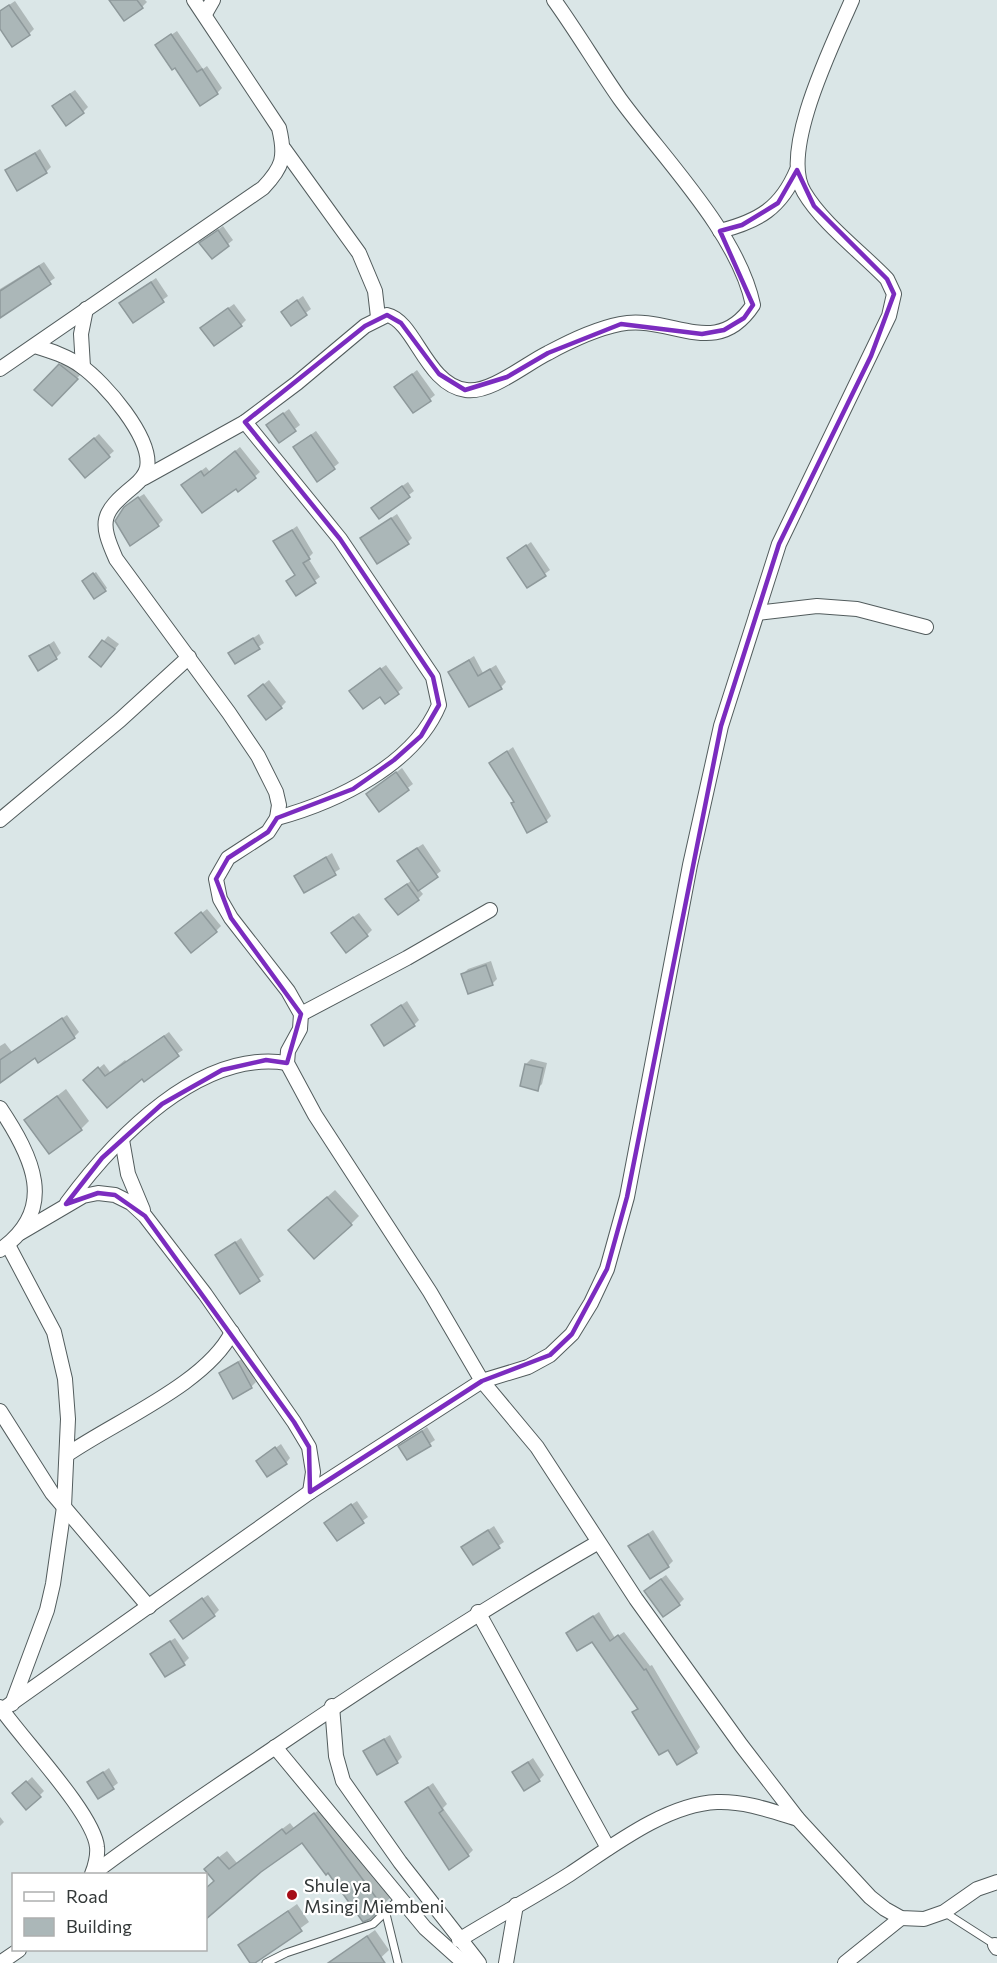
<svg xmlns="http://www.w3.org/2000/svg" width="997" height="1963" font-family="Commissioner,sans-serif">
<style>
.shadow{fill:#0003}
.building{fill:#abb7b8;stroke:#8e999b;stroke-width:1.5}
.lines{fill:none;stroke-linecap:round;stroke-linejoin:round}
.lane-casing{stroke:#525c5d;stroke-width:9}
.street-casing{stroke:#525c5d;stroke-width:16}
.lane{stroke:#fff;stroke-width:7}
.street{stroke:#fff;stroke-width:14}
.marked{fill:none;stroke:#7b2cbf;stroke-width:4.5;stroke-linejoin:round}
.poi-dot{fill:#a50d18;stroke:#fff;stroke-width:2}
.labels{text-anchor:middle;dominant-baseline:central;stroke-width:4.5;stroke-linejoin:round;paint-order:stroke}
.poi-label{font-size:18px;fill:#333838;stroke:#fff;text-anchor:start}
</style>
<rect width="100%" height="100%" fill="#dae6e7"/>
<!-- shadow -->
<g class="shadow">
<path d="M111,0h34l2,2 -5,5z"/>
<path d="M15,1l19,28 -5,5 -29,-8v-15z"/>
<path d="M177,31l26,38 4,-3 15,22 -5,5 -55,-52z"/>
<path d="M75,90l13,17 -5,5 -24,-11z"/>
<path d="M40,149l11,18 -5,5 -39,-1z"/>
<path d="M223,226l10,14 -21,17 -11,-14z"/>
<path d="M44,262l11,16 -55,37v-26z"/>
<path d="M156,278l12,18 -35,25 -12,-18z"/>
<path d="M303,296l8,13 -20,15 -3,-17z"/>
<path d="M234,304l12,16 -5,5 -34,-2z"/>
<path d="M65,360l16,14 -29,30 -15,-14z"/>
<path d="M417,370l18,25 -5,4 -34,-12z"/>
<path d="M289,409l11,16 -21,16 -6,-20z"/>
<path d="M316,431l23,32 -22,17 -18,-37z"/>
<path d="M99,434l15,17 -29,25 -9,-22z"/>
<path d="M240,447l20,25 -21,18 -3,-3 -53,-2 23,-18 4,5z"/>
<path d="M408,482l6,9 -34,26 -2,-14z"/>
<path d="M144,494l19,26 -5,5 -27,-23z"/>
<path d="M397,514l15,24 -4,4 -46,-4z"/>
<path d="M297,526l16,27 -5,5 12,19 -24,17 -8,-13 8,-7 -21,-32z"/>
<path d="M531,542l19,28 -22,16 -19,-28z"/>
<path d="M96,572l11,16 -2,2 -19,-11z"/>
<path d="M259,634l5,9 -29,19 -5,-8z"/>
<path d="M108,636l11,8 -13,16 -15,-3z"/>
<path d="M54,641l7,12 -5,5 -25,-1z"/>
<path d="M474,656l9,17 13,-8 10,17 -5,5 -51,-15z"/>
<path d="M386,665l17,23 -17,14 -6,-7 -24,-9z"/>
<path d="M269,680l17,22 -5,5 -27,-15z"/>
<path d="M513,747l38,69 -5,5 -55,-58z"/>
<path d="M402,768l11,16 -34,25 -11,-15z"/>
<path d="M423,844l18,27 -23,17 5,6 -5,5h-31l25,-19 -8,-24z"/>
<path d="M332,853l8,16 -35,22 -9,-15z"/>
<path d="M207,909l14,17 -5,5 -34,-2z"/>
<path d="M359,913l13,17 -5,5 -29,-7z"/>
<path d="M491,961l6,18 -5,5 -29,-10 5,-5z"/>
<path d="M407,1001l12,19 -5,5h-41z"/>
<path d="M67,1015l12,17 -5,5 -39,19 -35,25v-35l5,-3 7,9z"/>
<path d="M169,1032l14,18 -41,27 -57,3 19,-16 6,8 15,-12 2,2z"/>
<path d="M531,1059l16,4 -5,21 -5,5 -15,-4 4,-21z"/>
<path d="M66,1089l23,32 -8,8 -55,-9z"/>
<path d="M335,1190l24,26 -8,8 -53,-1z"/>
<path d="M241,1238l23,37 -24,16 -23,-36z"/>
<path d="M243,1358l13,24 -5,5 -30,-14z"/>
<path d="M427,1427l8,13 -27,18 -8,-12z"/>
<path d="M281,1444l9,14 -4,5 -28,-2z"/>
<path d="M357,1501l11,16 -31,22 -6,-21z"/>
<path d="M494,1526l10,16 -31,21 -10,-16z"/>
<path d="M653,1530l20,31 -5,5 -38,-20z"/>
<path d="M666,1575l18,24 -5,5 -28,-18z"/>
<path d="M208,1595l11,15 -5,5 -37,1z"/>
<path d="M599,1612l16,26 9,-6 26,34 2,-1 48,82 -4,5 -28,-4 -34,-35 5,-5 -47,-68 -24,-6z"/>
<path d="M175,1638l14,20 -5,5 -27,-13z"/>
<path d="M390,1735l12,22 -5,5 -32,-11z"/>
<path d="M533,1758l11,17 -5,5 -25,-8z"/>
<path d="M109,1768l9,15 -19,14 -10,-15z"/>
<path d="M32,1777l12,14 -17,17 -8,-19z"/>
<path d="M433,1783l14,21 -4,4 30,42 -5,5 -61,-53z"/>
<path d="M323,1807l67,91 -21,20 -66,-77 -43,30 -54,46v-29l9,-8 -1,-19 13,-10 10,12 53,-40 4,5z"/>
<path d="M0,1817l4,5 -4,4z"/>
<path d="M297,1904l12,18 -57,41 -12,-18z"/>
<path d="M375,1930l14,20 -14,13h-46z"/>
</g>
<!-- building -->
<g class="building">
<path d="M109,0h28l6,8 -19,13z"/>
<path d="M9,5l21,30 -18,12 -12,-18v-18z"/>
<path d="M171,34l26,38 5,-3 16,25 -18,12 -25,-38 -3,2 -17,-25z"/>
<path d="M70,94l14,19 -18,13 -14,-20z"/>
<path d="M35,153l12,20 -30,18 -12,-21z"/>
<path d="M218,230l11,16 -17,13 -13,-16z"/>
<path d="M39,266l12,18 -51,34v-27z"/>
<path d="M151,282l13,20 -31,21 -14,-20z"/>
<path d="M297,300l10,15 -16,11 -10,-14z"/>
<path d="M228,308l14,18 -28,20 -14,-18z"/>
<path d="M59,364l19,15 -26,27 -18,-16z"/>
<path d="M412,374l19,27 -18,12 -19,-26z"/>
<path d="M283,413l13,18 -17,12 -13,-18z"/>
<path d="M311,435l24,34 -18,13 -24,-35z"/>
<path d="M94,438l16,19 -25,21 -16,-19z"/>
<path d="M235,451l21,27 -18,14 -2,-3 -34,24 -21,-28 20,-14 3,5z"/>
<path d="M402,486l8,11 -31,22 -8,-11z"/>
<path d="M138,497l21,29 -29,20 -15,-25 9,-14z"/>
<path d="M391,518l18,26 -32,20 -17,-26z"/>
<path d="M292,530l18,29 -7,4 13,20 -20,13 -10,-15 9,-6 -22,-34z"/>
<path d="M526,545l20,31 -19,12 -20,-30z"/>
<path d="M93,573l13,18 -12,8 -12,-18z"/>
<path d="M253,638l7,11 -25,15 -7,-11z"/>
<path d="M102,640l13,9 -14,18 -12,-10z"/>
<path d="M49,645l8,14 -19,12 -9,-15z"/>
<path d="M469,660l9,16 12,-7 12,20 -33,18 -21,-35z"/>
<path d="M380,668l19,26 -14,10 -5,-7 -17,12 -14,-18z"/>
<path d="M263,684l19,24 -16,12 -18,-24z"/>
<path d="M507,751l40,71 -20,11 -16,-30 3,-1 -25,-39z"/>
<path d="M396,772l13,18 -30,22 -13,-18z"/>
<path d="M417,848l21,29 -20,14 -21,-30z"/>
<path d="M326,857l10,18 -32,18 -10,-17z"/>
<path d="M407,884l12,16 -21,15 -13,-16z"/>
<path d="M201,912l16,20 -26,21 -16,-20z"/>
<path d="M353,917l15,19 -22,17 -15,-20z"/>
<path d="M486,965l7,20 -25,9 -7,-20z"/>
<path d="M401,1005l14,21 -31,20 -13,-21z"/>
<path d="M62,1018l13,20 -37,25 -3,-5 -35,25v-23z"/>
<path d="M164,1036l15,20 -35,26 -2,-3 -35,29 -24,-28 15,-13 7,9z"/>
<path d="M525,1064l18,4 -5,23 -18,-5z"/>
<path d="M57,1096l25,34 -33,24 -25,-34z"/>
<path d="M327,1197l25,28 -38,34 -26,-29z"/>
<path d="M235,1242l25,39 -20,13 -25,-39z"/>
<path d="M238,1362l14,26 -19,11 -14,-26z"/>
<path d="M422,1431l9,15 -24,14 -9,-14z"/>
<path d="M275,1447l12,17 -20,13 -11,-16z"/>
<path d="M351,1504l13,19 -27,18 -13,-18z"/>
<path d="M488,1530l12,18 -27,17 -12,-18z"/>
<path d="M648,1534l21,33 -19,12 -22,-33z"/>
<path d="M661,1579l19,26 -17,12 -19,-26z"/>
<path d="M202,1598l13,18 -32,23 -13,-18z"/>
<path d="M593,1616l17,25 8,-6 26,35 2,-1 51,84 -20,12 -9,-15 -9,5 -27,-43 6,-3 -46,-67 -15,9 -11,-18z"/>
<path d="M170,1641l15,24 -20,12 -15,-23z"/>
<path d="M384,1739l14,24 -21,12 -14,-24z"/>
<path d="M528,1762l12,19 -16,10 -12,-19z"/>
<path d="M103,1772l11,17 -16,10 -11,-17z"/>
<path d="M26,1781l15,16 -15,13 -14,-17z"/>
<path d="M428,1787l15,23 -4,3 30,43 -20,14 -44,-68z"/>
<path d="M314,1813l69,94 -13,12 -7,3 -35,-49 -2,2 -24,-32 -41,29 -55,47v-31l8,-7 -10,-12 14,-12 11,12 53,-40 4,5z"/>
<path d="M288,1911l14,20 -47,32h-5l-12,-18z"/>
<path d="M367,1936l18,27h-57z"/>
</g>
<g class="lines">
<!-- lane casing -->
<g class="lane-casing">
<g id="lane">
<path d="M944,1912l53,34"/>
<path d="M386,1914l12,49"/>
<path d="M266,1963l20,-10 87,-29 27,-26"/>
</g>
</g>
<!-- street casing -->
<g class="street-casing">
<g id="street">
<path d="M205,14l8,-14"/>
<path d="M284,149l75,104 16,38 3,26"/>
<path d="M720,231c39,-10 61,-23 77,-61"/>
<path d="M35,346c16,5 32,10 46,20 23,16 72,72 66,102 -2,8 -7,13 -13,18 -33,27 -35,35 -18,73l113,154 29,43 18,36 3,13 -2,13 -9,14 -40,26 -12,21 4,20 11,19 57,73 13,23 -1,15 -12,22 -1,12 28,52 115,177 52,89 55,66 99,152 105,146 57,74 72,78 15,12 16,9 23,1 20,-7 33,-23 20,-7"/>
<path d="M83,367l-2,-33 5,-25"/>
<path d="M0,369l263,-181c20,-21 23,-31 16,-60l-85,-128"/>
<path d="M245,422l95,117 93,138 6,28c-25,60 -103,97 -162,113"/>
<path d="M144,478l101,-56 52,-39 68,-57 22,-11c28,6 39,70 79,75 24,4 61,-27 82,-37 22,-12 47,-24 72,-29 51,-10 96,37 133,-19 -15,-72 -90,-147 -133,-206 -23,-33 -43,-67 -66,-99"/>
<path d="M757,613l60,-7 40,3 69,18"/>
<path d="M0,820l120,-100 69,-63"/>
<path d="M301,1014l106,-56 83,-48"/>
<path d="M0,1108c32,48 59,101 0,142"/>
<path d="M122,1140l6,34 15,36"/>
<path d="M67,1203c48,-65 133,-154 220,-140"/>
<path d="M20,1233l63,-37 15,-3 17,2 16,8 14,13 60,78 89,128 15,25 4,25 -3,20"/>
<path d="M8,1245l46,87 11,47 3,40 -4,88 -11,77 -6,26 -35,94"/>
<path d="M0,1411l52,82 97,114"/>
<path d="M68,1454c48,-33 139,-71 164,-122"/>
<path d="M478,1612l130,236"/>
<path d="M332,1706l4,50 7,25 57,81 79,101"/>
<path d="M0,1707c21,31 94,107 97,140 1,8 -2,20 -5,27"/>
<path d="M2,1710l308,-218 172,-111 46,-14 22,-12 22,-21 19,-31 16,-34 20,-72 63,-332 31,-139 58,-182 110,-228 5,-22 -7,-15c-26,-27 -65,-56 -83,-87 -25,-41 30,-150 48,-192"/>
<path d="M275,1747l150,181 39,35"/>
<path d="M94,1873c58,-44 119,-84 180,-125 106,-72 212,-141 323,-205"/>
<path d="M459,1940c37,-23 75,-43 111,-66 41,-27 96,-70 147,-72 28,-1 55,9 81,17"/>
<path d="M995,1945l2,3"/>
<path d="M0,1963l19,-13"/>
<path d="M506,1963l10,-58"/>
<path d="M845,1963l56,-45"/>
</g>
</g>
<!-- lane -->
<use href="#lane" class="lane"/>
<!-- street -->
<use href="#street" class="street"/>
</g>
<!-- marked area -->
<path class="marked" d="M797,170l17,36 73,73 7,15 -23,62 -92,188 -58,182 -94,471 -20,72 -35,65 -22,21 -68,26 -172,111 -1,-45 -15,-25 -149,-206 -30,-21 -17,-2 -32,11 36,-46 60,-54 60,-34 44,-10 21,3 14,-49 -70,-96 -15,-39 12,-21 40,-26 9,-14 76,-29 41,-29 27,-24 18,-31 -6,-28 -93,-138 -95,-117 120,-96 22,-11 14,8 38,51 26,16 42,-13 41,-24 73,-29 81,10 22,-4 20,-12 9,-13 -33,-74 22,-6 36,-22z"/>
<!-- markers -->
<circle class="poi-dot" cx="292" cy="1895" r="6"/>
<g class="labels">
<!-- poi labels -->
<g class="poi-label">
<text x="304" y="1885">Shule ya<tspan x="304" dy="21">Msingi Miembeni</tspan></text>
</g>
</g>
<!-- legend -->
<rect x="12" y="1873" width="195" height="78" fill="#ffffff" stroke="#adafaf" stroke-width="1.5"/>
<rect x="24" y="1892" width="30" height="9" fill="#ffffff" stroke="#adafaf" stroke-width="1.5"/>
<text x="66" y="1903" font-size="18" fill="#333838">Road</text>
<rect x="24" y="1918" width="30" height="18" fill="#abb7b8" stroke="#adafaf" stroke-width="1.5"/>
<text x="66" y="1933" font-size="18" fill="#333838">Building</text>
</svg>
